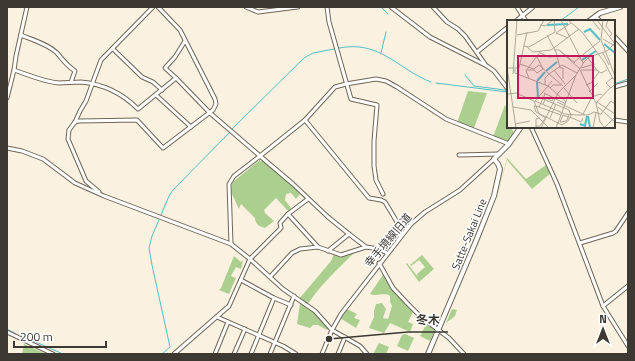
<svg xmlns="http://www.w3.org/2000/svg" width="635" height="361" font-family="'Titillium Web','Noto Sans JP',sans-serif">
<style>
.green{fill:#abcf8e}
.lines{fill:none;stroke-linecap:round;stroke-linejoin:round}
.stream{stroke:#54bfc7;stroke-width:1}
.minor-casing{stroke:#6e6657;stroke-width:5}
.major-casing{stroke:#6e6657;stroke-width:6}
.minor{stroke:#fff;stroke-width:3}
.major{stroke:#fff;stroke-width:4}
.labels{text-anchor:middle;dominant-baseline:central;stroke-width:3;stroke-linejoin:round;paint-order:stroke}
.street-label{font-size:11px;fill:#3c3932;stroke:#fff}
.inset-river{fill:none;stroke:#54bfc7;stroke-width:2}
.inset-road{fill:none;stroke:#afa79a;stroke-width:1}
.view{fill:#c2185b;fill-opacity:0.15;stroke:#c2185b;stroke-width:2}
.inset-edge{fill:none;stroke:#3c3932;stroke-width:2}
.leader{fill:none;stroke:#3c3932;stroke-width:1.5}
.callout-dot{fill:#3c3932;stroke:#fff;stroke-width:1.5}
.callout-label{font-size:12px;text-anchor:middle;font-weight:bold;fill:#3c3932;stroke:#fff;stroke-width:3;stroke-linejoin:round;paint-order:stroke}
</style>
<rect width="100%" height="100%" fill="#fbf1e0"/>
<!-- green -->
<g class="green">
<path d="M468,91l19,2 -13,35 4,2 -21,-7z"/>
<path d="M505,105l3,6v16h7l-3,2 2,4 -7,9 -14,-5z"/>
<path d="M262,158l42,38 1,2 -5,5 4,-5 -4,-4 -4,5 -5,-6 -5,1 -1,6 6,8 -2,4 -13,-14 -12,12 1,3 9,8 -9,7c-5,-1 -10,-4 -10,-10l-14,-14 -2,5 -8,-17 1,-8 2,-3 27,-22 -1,2h2z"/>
<path d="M507,158l19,21 20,-14 5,8 -19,16 -25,-29 -12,46z"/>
<path d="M355,252c-16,16 -35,33 -47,52l-9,-5 32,-38 3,-7c7,3 14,0 21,-2z"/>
<path d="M422,255l12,14 -15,13 -13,-18 1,-1 11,14 -1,-3 8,-7 -6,-7 -8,6 -1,-1z"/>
<path d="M234,256l7,6 2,-2 -2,9 -5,-2 -5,9 5,2 -7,16 -10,-4 2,-2z"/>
<path d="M384,273l10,18 19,21 -5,10 5,2 -3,8 -20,-9 -6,10 -15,-5 5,-11v-6l2,-7 6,-1 4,6 -3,9 5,1 4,-13 -2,-4v-6c-6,-4 -14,1 -20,-2z"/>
<path d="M300,303l15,8 14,17 -2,2 -9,-5h-5l-3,3 -13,-4z"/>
<path d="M347,309l10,5 -3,4 6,2 -4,8 -16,-10z"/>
<path d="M452,309l5,1 -2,6 -9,7z"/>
<path d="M427,323l8,6 -5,12 -10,-5z"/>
<path d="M405,334l9,4 -6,13 -11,-5 5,-11z"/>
<path d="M379,343l10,4 -3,7h-13z"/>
<path d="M24,344l22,10h-24z"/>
</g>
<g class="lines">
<!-- stream -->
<g class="stream">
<path d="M381,7l7,7"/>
<path d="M560,21l19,-14"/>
<path d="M339,48c42,-8 58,21 92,34"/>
<path d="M381,53l5,-21"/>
<path d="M465,75l9,11 31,4 1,2"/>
<path d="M436,83l71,9"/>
<path d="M614,84l14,-5"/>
<path d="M232,129l72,-71 9,-5 21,-4"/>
<path d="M161,215l8,-19 4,-6 56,-57"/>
<path d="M159,220l-7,16 -3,12 3,17 18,82 -8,7"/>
<path d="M7,329l9,5"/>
<path d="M20,335l43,19"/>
</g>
<!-- minor casing -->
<g class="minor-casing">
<g id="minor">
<path d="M246,7l12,5 40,-5"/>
<path d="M327,7l2,15 22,77 26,6 -3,36v25l2,14 7,14"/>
<path d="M391,7l39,30 57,29 7,5 14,18"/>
<path d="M433,7l14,15 11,7 7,7 20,28"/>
<path d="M517,7l9,14"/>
<path d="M595,16l5,5"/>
<path d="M516,21l17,-14"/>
<path d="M21,35c12,5 27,9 36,18 7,8 9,12 18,18l-4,11"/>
<path d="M614,36l14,15"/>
<path d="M113,49l29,28 11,5 9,8"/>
<path d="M477,52l31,-25"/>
<path d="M14,70c15,5 30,12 45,13 7,0 14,-1 22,-1 22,2 41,11 57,27l38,-31 34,35 50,43 45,-36 30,-33 11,-3 30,-5 10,2 11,6 49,32 63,25"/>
<path d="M176,78l-11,-10 10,-11 10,-16"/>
<path d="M614,87l14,-4"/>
<path d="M156,95l35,32"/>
<path d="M7,98l7,-28 2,-14 11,-49"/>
<path d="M305,120l64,78 12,2 4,2 12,20 3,15"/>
<path d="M614,120l14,2"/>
<path d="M75,122l4,-1 58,-1 26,28 50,-38 3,-6 -1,-5 -35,-69 -22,-23"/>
<path d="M531,127l26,57 46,122 25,40"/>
<path d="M7,148l15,3 21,8 32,24 29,13 127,48 19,15 31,-31 -1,-5 8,-9"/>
<path d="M459,155l40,-1"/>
<path d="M99,192l-13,-11 -18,-42 1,-9 6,-8 5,-11 6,-10 15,-41 52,-53"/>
<path d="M308,199l-20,15 30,33"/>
<path d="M580,243l33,-10 3,-2 12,-18"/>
<path d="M231,244l-2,-60 5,-8 26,-20 33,28 35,33 21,17 17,13 13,2 8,4"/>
<path d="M328,251l21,-17"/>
<path d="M379,263l14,25 14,15 13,13 29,22 15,16"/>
<path d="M270,277l22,-24 8,-4 18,-2 23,8 25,-8"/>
<path d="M241,280l33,18 17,7"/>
<path d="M603,306l25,-20"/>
<path d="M217,317l66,29 13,8"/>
<path d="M7,332l46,22"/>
<path d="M174,354l55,-48 21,-47 33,30 32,22 17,19 28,16 7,8"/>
<path d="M215,354l13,-32"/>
<path d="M234,354l11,-25"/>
<path d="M251,354l23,-56"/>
<path d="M270,354l24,-58"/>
<path d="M322,354l10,-24 9,-16 70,-90 14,-12 35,-22 34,-31"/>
<path d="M338,354l7,-17"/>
</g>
</g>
<!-- major casing -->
<g class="major-casing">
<g id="major">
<path d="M589,21l11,-8 20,-6"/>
<path d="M428,354l48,-113 18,-45 6,-27 -2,-5 -4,-5 14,-14 13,-18"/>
</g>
</g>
<!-- minor -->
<use href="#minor" class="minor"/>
<!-- major -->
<use href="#major" class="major"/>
</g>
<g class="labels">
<!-- street labels -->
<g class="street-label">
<text transform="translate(469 234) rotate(-68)">Satte-Sakai Line</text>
<text transform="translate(388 240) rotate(-50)">幸手境線旧道</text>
</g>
</g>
<!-- overview -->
<g transform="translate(507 20)">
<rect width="108" height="108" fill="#fbf1e0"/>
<path class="inset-river" d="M40,5l21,-1M77,12l6,-3 10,11M97,24l11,9M75,40l14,-9M39,51l11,-9M30,61l8,-9M30,62l1,15M81,96l2,12M73,104l5,2 2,-10"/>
<path class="inset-road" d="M47,0l1,12M54,0l22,43M61,0l14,12 23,31 8,16h2M85,0l8,10M90,0l18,24M96,0l-2,20 14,36M101,0l-2,6 6,8 -2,2M33,5l5,1 8,-6M49,13l15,-10M49,13l12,5M10,15l21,-4 6,-11M40,15l9,17 4,16h3v11M96,19l12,7M17,26l5,1 26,-15M20,27l6,5 18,-2 28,-21M47,30h5l21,19M52,30l16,13M33,33l9,4 8,-1M96,33l6,12M30,37l6,12M81,38l9,12M67,42l26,-21M13,44l14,5 5,-4 10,9 13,-9 15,8M0,47l9,61M0,48h12l8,-36M74,48l14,-4M8,49v4l33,13 4,-5M20,50h7l3,3 6,-4M47,50l11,14M73,50l16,33 4,19 5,6M74,50h16l4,3 6,-3M6,54l4,-54M22,58l-3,-7 14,-19M105,58l-6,5 5,5 4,-4M38,65v-7l4,-4 14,12M79,65l5,-2 8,-11M56,67l14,16M43,68l3,-3h8M82,72l9,-9M37,73l22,11M1,74l8,-1 18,8 5,13 7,4M36,79l26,11 2,5 -3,6 -6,4 -26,-13 -2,-6h2l25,9M28,81l30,13 11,1h12l6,-3 7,2 10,-13 4,3M28,81l13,-15 18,16M50,82l28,13M90,82l18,12M89,83l15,-16M36,84l3,-6 6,3 2,-3M6,87l18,3 18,18M32,87l6,-13M91,87l17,15M76,94l9,-17 8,-3 2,1M61,97l-5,-2 -3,7 6,-1 1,-1 2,-5M63,97l11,5 2,-4M43,98l6,-14M8,104l15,-3M29,106h4l6,-9M98,107l10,-10M29,108v-9l4,-1M34,108l17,-35 17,-17M49,108l20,-53 8,-13 5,-5 18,-6 8,-8M86,108l3,-16"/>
<path class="view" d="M11,36h75v42h-75z"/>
<rect width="108" height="108" class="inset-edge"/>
</g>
<!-- callouts -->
<path class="leader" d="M329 339L408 332H448"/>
<circle class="callout-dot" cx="329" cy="339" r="4"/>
<g class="callout-label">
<text x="428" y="324">冬木</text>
</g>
<!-- border -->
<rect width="635" height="361" fill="none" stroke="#3c3932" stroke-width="16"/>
<!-- north arrow -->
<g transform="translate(603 329)" stroke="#ffffff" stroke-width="3" paint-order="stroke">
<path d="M0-3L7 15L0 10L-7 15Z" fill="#3c3932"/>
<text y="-6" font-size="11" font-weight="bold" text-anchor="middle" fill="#3c3932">N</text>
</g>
<!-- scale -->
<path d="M14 341v6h92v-6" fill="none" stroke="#3c3932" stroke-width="2"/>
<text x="20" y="341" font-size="12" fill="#3c3932" stroke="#ffffff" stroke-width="3" paint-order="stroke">200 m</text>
</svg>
